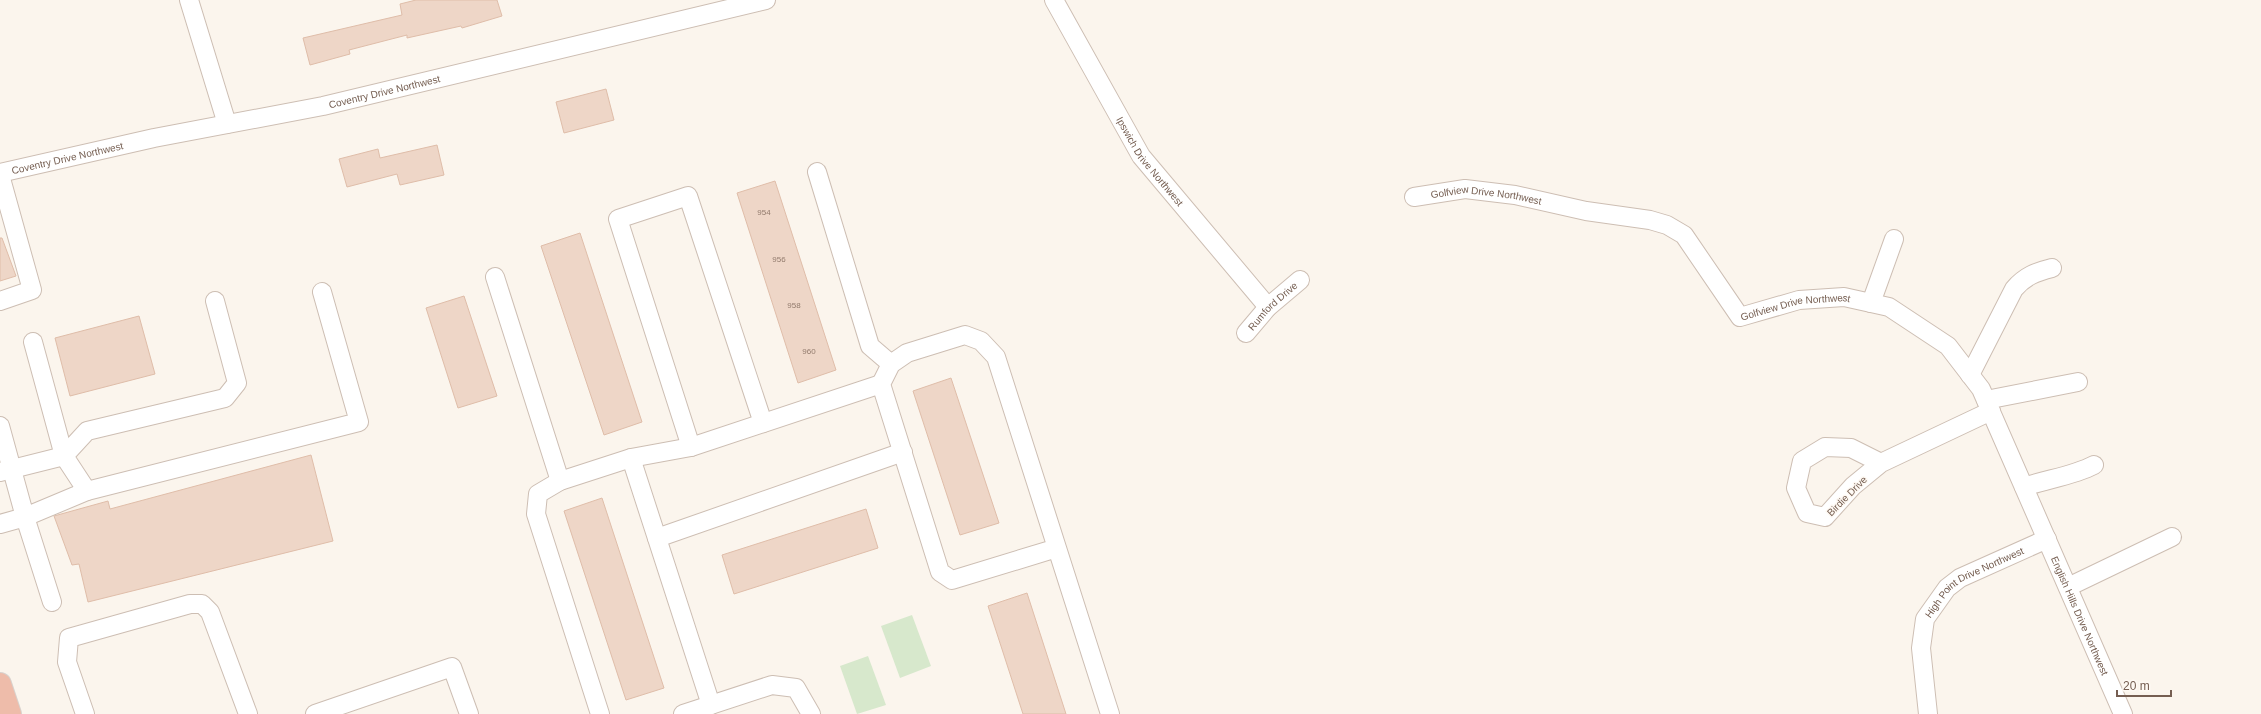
<svg xmlns="http://www.w3.org/2000/svg" width="2261" height="714" font-family="Helvetica,sans-serif">
<style>
.green{fill:#d7e8cc}
.building{fill:#eed6c7;stroke:#dfbda9}
.lines{fill:none;stroke-linecap:round;stroke-linejoin:round}
.minor-casing{stroke:#cdbeb3;stroke-width:20}
.highway-casing{stroke:#d8d2ce;stroke-width:24}
.minor{stroke:#fff;stroke-width:18}
.highway{stroke:#eebcaa;stroke-width:22}
.labels{text-anchor:middle;dominant-baseline:central;stroke-width:3;stroke-linejoin:round;paint-order:stroke}
.number-label{font-size:8px;fill:#937c6e}
.street-label{font-size:10px;fill:#755e51;stroke:#fef9f3}
</style>
<rect width="100%" height="100%" fill="#fbf5ed"/>
<!-- green -->
<g class="green">
<path d="M912,615l19,51 -31,12 -19,-52z"/>
<path d="M868,656l18,49 -29,9 -17,-48z"/>
</g>
<!-- building -->
<g class="building">
<path d="M416,0h81l5,16 -40,12 -1,-2 -54,12v-3l-58,15 1,4 -40,11 -7,-27 99,-23 -2,-11z"/>
<path d="M606,89l8,31 -50,13 -8,-31z"/>
<path d="M437,145l7,30 -44,10 -3,-11 -50,13 -8,-28 39,-10 2,9z"/>
<path d="M775,181l61,189 -38,13 -61,-190z"/>
<path d="M580,233l62,189 -38,13 -63,-189z"/>
<path d="M0,238h2l14,38 -16,5z"/>
<path d="M464,296l33,100 -39,12 -32,-100z"/>
<path d="M139,316l16,58 -85,22 -15,-58z"/>
<path d="M951,378l48,145 -39,12 -47,-144z"/>
<path d="M311,455l22,86 -245,61 -9,-38 -7,1 -18,-49 54,-15 2,8z"/>
<path d="M602,498l62,190 -38,12 -62,-189z"/>
<path d="M866,509l12,39 -144,46 -12,-39z"/>
<path d="M1027,593l39,121h-43l-35,-108z"/>
</g>
<g class="lines">
<!-- minor casing -->
<g class="minor-casing">
<g id="minor">
<path d="M189,0l38,124"/>
<path id="s1" d="M1054,0l87,156 127,151"/>
<path d="M817,172l53,174 21,18"/>
<path id="s2" d="M0,173l154,-35 169,-32 443,-106"/>
<path d="M0,175l32,115 -32,11"/>
<path id="s3" d="M1414,197l51,-8 50,6 71,16 64,9 17,5 17,10 56,82 59,-17 45,-3 45,10 59,39 33,43 142,325"/>
<path d="M495,277l65,204"/>
<path d="M215,301l22,82 -12,15 -138,33 -23,25 23,35 272,-69 -37,-130"/>
<path d="M1871,303l23,-64"/>
<path id="s4" d="M1246,333l22,-26 32,-27"/>
<path d="M1970,375l44,-86c11,-13 22,-17 38,-21"/>
<path d="M1986,400l92,-18"/>
<path d="M0,426l25,91 62,-26"/>
<path d="M691,447l-73,-228 70,-23 75,227"/>
<path d="M631,458l80,247"/>
<path d="M1881,463l-28,23 -28,31 -18,-4 -11,-25 6,-27 23,-14 26,1 30,15 110,-52"/>
<path d="M0,472l64,-16 -31,-114"/>
<path d="M2024,487c23,-8 49,-11 70,-22"/>
<path d="M0,524l25,-7 27,85"/>
<path d="M657,538l246,-86"/>
<path d="M1057,548l-105,32 -12,-8 -59,-188 10,-20 16,-11 58,-18 16,6 15,16 114,357"/>
<path d="M2068,587l104,-50"/>
<path d="M85,714l-18,-52 2,-24 121,-34h12l8,8 38,102"/>
<path d="M315,714l137,-47 17,47"/>
<path d="M600,714l-64,-200 2,-20 22,-13 71,-23 60,-11 190,-63"/>
<path d="M683,714l89,-29 24,3 15,26"/>
<path id="s5" d="M1928,714l-7,-66 4,-29 22,-31 13,-10 87,-39"/>
</g>
</g>
<!-- highway casing -->
<g class="highway-casing">
<path id="highway" d="M0,684l10,30"/>
</g>
<!-- minor -->
<use href="#minor" class="minor"/>
<!-- highway -->
<use href="#highway" class="highway"/>
</g>
<g class="labels">
<!-- number labels -->
<g class="number-label">
<text x="764" y="212">954</text>
<text x="779" y="259">956</text>
<text x="794" y="305">958</text>
<text x="809" y="351">960</text>
</g>
<!-- street labels -->
<g class="street-label">
<text stroke="none"><textPath href="#s2" startOffset="393">Coventry Drive Northwest</textPath></text>
<text stroke="none"><textPath href="#s2" startOffset="69">Coventry Drive Northwest</textPath></text>
<text stroke="none"><textPath href="#s1" startOffset="188">Ipswich Drive Northwest</textPath></text>
<text stroke="none"><textPath href="#s3" startOffset="73">Golfview Drive Northwest</textPath></text>
<text stroke="none"><textPath href="#s4" startOffset="38">Rumford Drive</textPath></text>
<text stroke="none"><textPath href="#s3" startOffset="433">Golfview Drive Northwest</textPath></text>
<text transform="translate(1847 496) rotate(-45)">Birdie Drive</text>
<text stroke="none"><textPath href="#s5" startOffset="159">High Point Drive Northwest</textPath></text>
<text stroke="none"><textPath href="#s3" startOffset="901">English Hills Drive Northwest</textPath></text>
</g>
</g>
<!-- scale -->
<path d="M2117 690v6h54v-6" fill="none" stroke="#755e51" stroke-width="2"/>
<text x="2123" y="690" font-size="12" fill="#755e51" stroke="#fef9f3" stroke-width="3" paint-order="stroke">20 m</text>
</svg>
